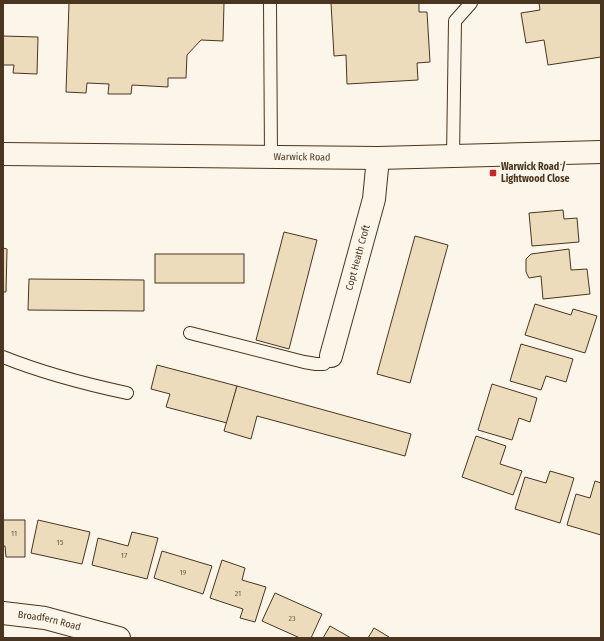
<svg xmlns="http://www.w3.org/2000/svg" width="604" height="641" font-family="'Fira Sans Condensed',sans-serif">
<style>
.building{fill:#ecdcbc;stroke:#4a3520}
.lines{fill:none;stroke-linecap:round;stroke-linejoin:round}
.lane-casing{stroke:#4a3520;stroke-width:14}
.street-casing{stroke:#4a3520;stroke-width:24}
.primary-casing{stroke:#4a3520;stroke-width:24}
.lane{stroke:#fbf6e9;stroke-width:12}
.street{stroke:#fbf6e9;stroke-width:22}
.primary{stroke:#fbf6e9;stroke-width:22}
.poi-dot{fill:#c62828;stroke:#fbf6e9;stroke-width:1.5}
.labels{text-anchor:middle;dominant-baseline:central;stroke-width:3;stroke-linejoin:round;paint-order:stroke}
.number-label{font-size:8px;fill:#725f47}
.street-label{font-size:10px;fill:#4a3520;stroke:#fbf6e9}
.poi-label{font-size:10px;font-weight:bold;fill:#4a3520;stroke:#fbf6e9;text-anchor:start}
</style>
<rect width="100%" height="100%" fill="#fbf6e9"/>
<!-- building -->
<g class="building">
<path d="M69,3h155l-1,38 -22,-1 -14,15 -1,23h-18v9l-36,-2 -1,9h-23l1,-10 -22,-1 -1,10 -20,-1z"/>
<path d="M331,3h88v9h8l3,50 -13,1 1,17 -71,4 -1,-29 -12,1z"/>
<path d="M539,3h62v54l-53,8 -4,-25 -18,3 -5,-30 19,-3z"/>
<path d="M3,36l35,1 -1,37 -24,-1 1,-8h-11z"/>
<path d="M563,210l1,9 13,-1 2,24 -47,4 -3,-33z"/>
<path d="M284,232l33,8 -28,109 -33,-9z"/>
<path d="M415,236l33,9 -38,138 -33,-9z"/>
<path d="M3,248l4,1 -1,43h-3z"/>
<path d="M569,249l2,21 16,-1 3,25 -47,5 -2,-23 -12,2 -3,-6v-13l5,-5z"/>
<rect x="155" y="254" width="89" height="29"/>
<path d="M29,279l115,1v31l-116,-1z"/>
<path d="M535,304l36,11 2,-6 24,7 -12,37 -60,-18z"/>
<path d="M521,344l52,15 -7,23 -20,-6 -5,14 -31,-9z"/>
<path d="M157,365l80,21 -10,37 -61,-16 4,-13 -19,-5z"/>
<path d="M492,384l45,14 -7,24 -11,-4 -7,22 -34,-10z"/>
<path d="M237,386l174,48 -6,22 -148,-40 -6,23 -27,-8z"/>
<path d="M476,436l30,10 -6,18 22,7 -9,24 -51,-18z"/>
<path d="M550,471l24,7 -14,45 -45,-14 10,-32 21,6z"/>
<path d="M595,481l6,2v52l-34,-10 9,-31 14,4z"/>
<path d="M3,520h22v37h-19l-1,-11h-2z"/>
<path d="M38,520l52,12 -8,32 -51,-11z"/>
<path d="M132,532l26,6 -11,41 -55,-14 6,-27 30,8z"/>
<path d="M162,551l50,15 -9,28 -49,-16z"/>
<path d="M222,560l23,8 -3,12 24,7 -11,35 -15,-4 3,-9 -33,-11z"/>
<path d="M275,593l47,21 -11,24h-11l-38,-17z"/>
<path d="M330,626l21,12h-28z"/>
<path d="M374,628l15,9 -1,1h-20z"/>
</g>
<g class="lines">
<!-- lane casing -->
<g class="lane-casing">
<g id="lane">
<path d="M270,3l1,154"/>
<path d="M453,157l2,-136 16,-18"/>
<path d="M190,333l114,29 12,2h8l7,-8"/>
<path d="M3,357c40,16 82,27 124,36"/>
</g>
</g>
<!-- street casing -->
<g class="street-casing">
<g id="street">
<path id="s1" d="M331,356l43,-157 4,-41"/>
<path id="s2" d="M3,613l42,5 74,20"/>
</g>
</g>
<!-- primary casing -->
<g class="primary-casing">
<g id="primary">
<path id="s3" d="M3,154l375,4 223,-6"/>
</g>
</g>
<!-- lane -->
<use href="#lane" class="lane"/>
<!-- street -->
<use href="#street" class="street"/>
<!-- primary -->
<use href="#primary" class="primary"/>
</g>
<!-- markers -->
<rect class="poi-dot" x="489" y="169" width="8" height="8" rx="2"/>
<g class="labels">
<!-- number labels -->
<g class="number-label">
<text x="14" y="533">11</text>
<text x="60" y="542">15</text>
<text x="124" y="555">17</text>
<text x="183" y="572">19</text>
<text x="238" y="593">21</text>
<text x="292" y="618">23</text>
</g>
<!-- street labels -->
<g class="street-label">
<text stroke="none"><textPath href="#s3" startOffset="299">Warwick Road</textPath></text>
<text stroke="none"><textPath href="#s1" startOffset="102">Copt Heath Croft</textPath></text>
<text stroke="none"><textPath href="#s2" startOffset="47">Broadfern Road</textPath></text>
</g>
<!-- poi labels -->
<g class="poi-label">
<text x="501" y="167">Warwick Road /<tspan x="501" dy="12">Lightwood Close</tspan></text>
</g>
</g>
<!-- border -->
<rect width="604" height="641" fill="none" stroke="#4a3520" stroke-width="8"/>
</svg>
